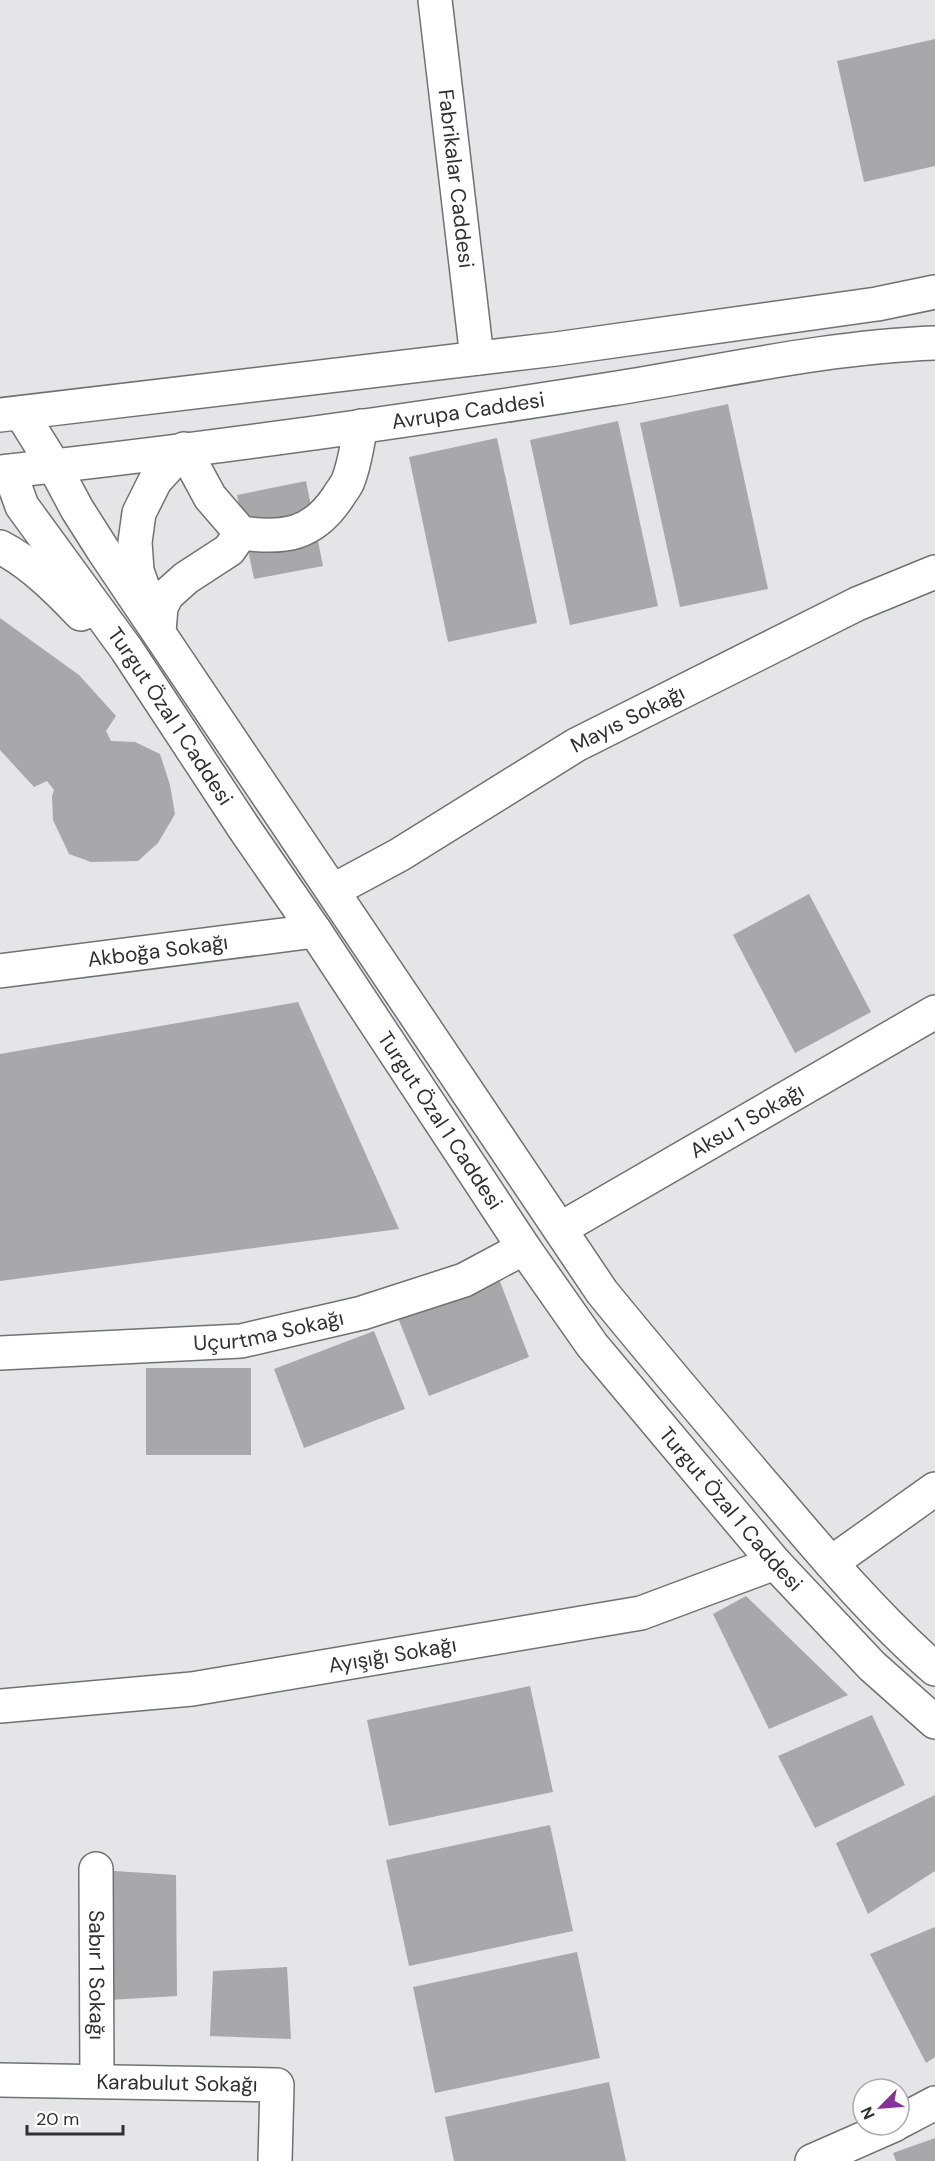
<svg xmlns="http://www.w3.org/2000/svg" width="935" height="2161" font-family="'DM Sans',sans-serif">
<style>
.building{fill:#a8a8aa}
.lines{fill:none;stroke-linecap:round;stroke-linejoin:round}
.minor-casing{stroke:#707173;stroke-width:36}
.major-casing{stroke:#707173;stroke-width:36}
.minor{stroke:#fff;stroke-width:33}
.major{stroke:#fff;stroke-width:33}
.labels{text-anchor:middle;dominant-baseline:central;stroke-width:4.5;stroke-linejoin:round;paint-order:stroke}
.street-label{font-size:21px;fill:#303031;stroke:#fff}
</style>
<rect width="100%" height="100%" fill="#e5e5e7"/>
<!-- building -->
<g class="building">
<path d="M935,39v127l-71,16 -27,-121z"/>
<path d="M728,404l40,185 -88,18 -40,-184z"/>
<path d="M618,421l40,185 -88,19 -40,-185z"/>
<path d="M497,438l40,185 -89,19 -39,-185z"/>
<path d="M306,481l17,85 -69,13 -17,-84z"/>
<path d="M0,618l79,57 37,41 -10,15 5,10 24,1 25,12 10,31 5,29 -17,29 -20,18 -47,1 -22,-8 -16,-34 -1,-24 2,-6 -7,-9 -13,6 -34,-37z"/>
<path d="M809,894l62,118 -76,41 -62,-118z"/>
<path d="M298,1002l101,227 -399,52v-227z"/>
<path d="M499,1279l30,78 -100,39 -31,-78z"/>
<path d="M374,1331l31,78 -101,39 -30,-79z"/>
<rect x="146" y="1368" width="105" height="87"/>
<path d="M746,1596l102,99 -79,34 -56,-115z"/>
<path d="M530,1686l23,106 -164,34 -22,-106z"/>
<path d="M872,1715l33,70 -90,43 -37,-72z"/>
<path d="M935,1795v76l-67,43 -32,-71z"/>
<path d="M550,1825l23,106 -164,35 -23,-106z"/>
<path d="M100,1870l76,5 1,121 -68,4z"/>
<path d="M935,1927v130l-9,6 -56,-109z"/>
<path d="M577,1952l23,106 -165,35 -22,-106z"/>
<path d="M287,1967l4,72 -81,-3 3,-65z"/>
<path d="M609,2082l17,79h-172l-9,-44z"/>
<path d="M935,2138v23h-39l-3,-8z"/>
</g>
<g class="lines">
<!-- minor casing -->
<g class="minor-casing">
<g id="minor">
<path id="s1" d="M435,0l42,358"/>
<path d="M54,466l23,43 26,41 499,742c57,70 115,138 174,207 50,59 101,119 159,170"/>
<path id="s2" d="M12,471l2,13 8,22 105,144 117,178 71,103 209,317 68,97 183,218 97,103 63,56"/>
<path d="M0,547c31,16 57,42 81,67"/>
<path d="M147,599l-10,-28 -2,-29 4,-29 16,-32 29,-32 26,48 31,36c43,6 72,2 97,-36 3,-5 8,-11 10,-16 7,-17 9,-37 13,-55"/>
<path d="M159,631l2,-24 6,-12 19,-17 43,-28 12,-17"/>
<path id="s3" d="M334,890l65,-35 177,-110 281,-141 78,-32"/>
<path id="s4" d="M0,971l315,-40"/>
<path id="s5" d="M560,1229l375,-217"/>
<path id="s6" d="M0,1353l241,-12 121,-28 102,-33 60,-32"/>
<path d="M831,1563l104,-74"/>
<path id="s7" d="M0,1706l192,-17 449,-76 134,-50"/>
<path id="s8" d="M96,1869l1,212"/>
<path id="s9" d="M0,2080l277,5 -2,76"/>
<path d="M899,2122l36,-19"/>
<path d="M812,2161l82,-36"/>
</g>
</g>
<!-- major casing -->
<g class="major-casing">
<g id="major">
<path d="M21,413l33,53"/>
<path d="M0,415l556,-66 321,-45 58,-12"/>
<path id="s10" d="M0,472c204,-22 408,-51 611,-83 108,-17 215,-42 324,-46"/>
</g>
</g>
<!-- minor -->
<use href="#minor" class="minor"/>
<!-- major -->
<use href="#major" class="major"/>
</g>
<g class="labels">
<!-- street labels -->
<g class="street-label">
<text stroke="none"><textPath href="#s1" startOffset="180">Fabrikalar Caddesi</textPath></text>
<text stroke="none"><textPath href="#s10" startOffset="472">Avrupa Caddesi</textPath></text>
<text stroke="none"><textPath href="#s2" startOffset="294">Turgut Özal 1 Caddesi</textPath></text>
<text stroke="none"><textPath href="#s3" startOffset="340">Mayıs Sokağı</textPath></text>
<text stroke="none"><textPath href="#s4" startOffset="159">Akboğa Sokağı</textPath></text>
<text stroke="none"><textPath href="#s2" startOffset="780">Turgut Özal 1 Caddesi</textPath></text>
<text stroke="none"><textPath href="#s5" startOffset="216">Aksu 1 Sokağı</textPath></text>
<text stroke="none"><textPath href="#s6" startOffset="270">Uçurtma Sokağı</textPath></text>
<text stroke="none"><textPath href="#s2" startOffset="1266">Turgut Özal 1 Caddesi</textPath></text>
<text stroke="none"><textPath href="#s7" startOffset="396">Ayışığı Sokağı</textPath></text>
<text stroke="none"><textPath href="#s8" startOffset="106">Sabır 1 Sokağı</textPath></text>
<text stroke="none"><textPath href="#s9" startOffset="177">Karabulut Sokağı</textPath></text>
</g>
</g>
<!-- north arrow -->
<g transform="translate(881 2107) rotate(245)"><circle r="28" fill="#ffffff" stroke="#acacad" stroke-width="1.5"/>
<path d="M0-4.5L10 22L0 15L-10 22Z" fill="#87319f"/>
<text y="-9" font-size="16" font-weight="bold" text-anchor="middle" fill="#303031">N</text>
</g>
<!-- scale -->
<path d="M27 2125v9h96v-9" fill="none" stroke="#303031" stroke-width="3"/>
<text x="36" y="2125" font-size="18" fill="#303031" stroke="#ffffff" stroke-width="4.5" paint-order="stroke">20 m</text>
</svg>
